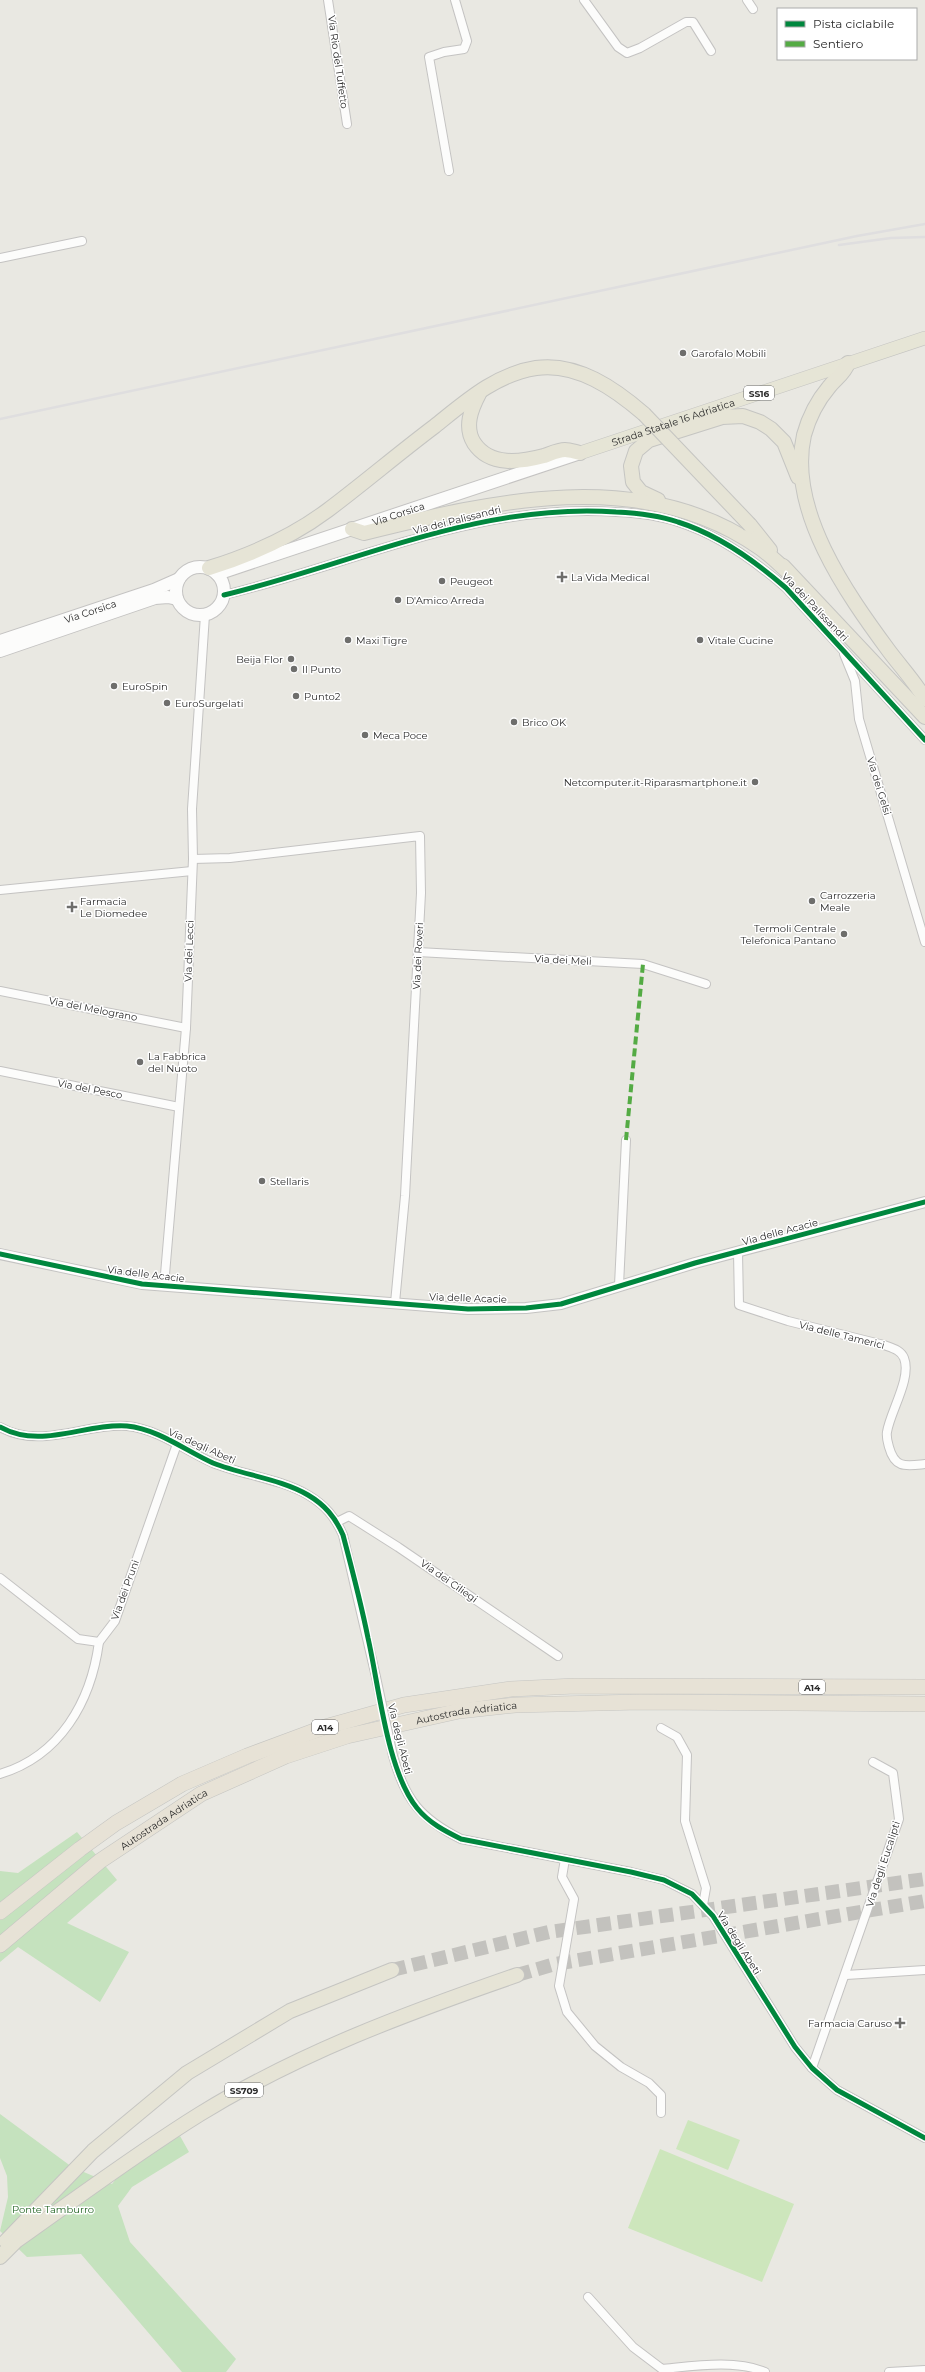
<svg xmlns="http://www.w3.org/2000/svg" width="925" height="2372" font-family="Montserrat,sans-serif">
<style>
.green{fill:#c5e2be}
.pitch{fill:#cde6bc}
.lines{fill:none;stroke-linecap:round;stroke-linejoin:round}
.trunk-tunnel{stroke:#c3c2be;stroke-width:14;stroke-dasharray:14 7;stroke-linecap:butt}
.minor-casing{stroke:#c4c3c2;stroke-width:10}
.tertiary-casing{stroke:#c4c3c2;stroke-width:12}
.secondary-casing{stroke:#c4c3c2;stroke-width:14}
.primary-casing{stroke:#c5c5c2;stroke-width:14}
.trunk-casing{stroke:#c5c5c2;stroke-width:16}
.motorway-casing{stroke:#c5c5c2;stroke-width:16}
.minor{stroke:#fcfcfb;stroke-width:8}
.tertiary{stroke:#fcfcfb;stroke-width:10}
.secondary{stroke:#fcfcfb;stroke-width:12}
.primary{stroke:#e6e5d6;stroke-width:13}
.trunk{stroke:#e6e4d6;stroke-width:14}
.motorway{stroke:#e7e2d6;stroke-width:15}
.rail{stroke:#dfdedf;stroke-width:2.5}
.minor-bridge-casing{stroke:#c4c3c2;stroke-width:10;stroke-linecap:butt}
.trunk-bridge-casing{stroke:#c5c5c2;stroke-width:16;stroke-linecap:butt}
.minor-bridge{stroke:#fcfcfb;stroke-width:8}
.trunk-bridge{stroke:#e6e4d6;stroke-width:14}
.quiet{stroke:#54ab44;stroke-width:4;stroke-dasharray:8 4;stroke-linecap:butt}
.cycleway-casing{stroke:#fff;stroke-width:8}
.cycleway{stroke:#00873e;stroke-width:5}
.poi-dot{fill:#6e6e6c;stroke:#fff;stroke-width:1.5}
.labels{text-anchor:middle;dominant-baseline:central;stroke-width:3;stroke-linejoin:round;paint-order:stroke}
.shield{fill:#fff;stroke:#6b6b6b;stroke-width:1}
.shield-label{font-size:9px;font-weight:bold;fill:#2c2c2c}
.street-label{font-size:10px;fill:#2c2c2c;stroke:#fff}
.poi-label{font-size:10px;fill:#2c2c2c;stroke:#fff;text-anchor:start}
.park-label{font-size:10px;fill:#216422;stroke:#fff}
</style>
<rect width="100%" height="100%" fill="#e9e8e2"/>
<!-- green -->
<g class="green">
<path d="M77,1832l40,48 -50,43 62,29 -29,50 -82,-55 -18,15v-91l18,2z"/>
<path d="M0,2114l72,53 40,17c21,-27 37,-34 68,-48l9,16 -57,35 -14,19 12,36 106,117 -10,13h-44l-101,-118 -54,3 -27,-26 8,-34 -1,-21 -7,-18z"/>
</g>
<!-- pitch -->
<g class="pitch">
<path d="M688,2120l52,20 -12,30 -52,-21z"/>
<path d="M660,2149l134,55 -32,78 -134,-54z"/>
</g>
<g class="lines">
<!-- trunk-tunnel -->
<g class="trunk-tunnel">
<path d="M392,1970l157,-38 376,-53"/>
<path d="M517,1975l38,-11 370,-63"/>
</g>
<!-- minor casing -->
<g class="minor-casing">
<g id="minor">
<path d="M328,0l19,124"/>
<path d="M584,0l34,47 9,6 13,-5 46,-26h7l18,29"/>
<path d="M747,0l6,9"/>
<path d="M449,171l-20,-114 15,-5 20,-3 3,-8 -12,-41"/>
<path d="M0,258l82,-17"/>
<path d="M224,595c129,-31 256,-93 392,-83 21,1 42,3 62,10 41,13 76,38 108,66l139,152"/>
<path d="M844,654l11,27 4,38 66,223"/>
<path d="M193,859l37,-1 190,-22 1,57 -16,303 -10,107"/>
<path d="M0,890l192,-19"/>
<path d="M418,952l225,12 63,20"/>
<path d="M0,991l186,37"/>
<path d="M0,1071l179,36"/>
<path d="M738,1252l1,53 49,16 96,24c8,3 17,5 20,13 8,20 -14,54 -17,74 -1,5 1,11 2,15 6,22 17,19 36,17"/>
<path d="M619,1285l7,-145"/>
<path d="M164,1286l22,-258 7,-169 -1,-50 13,-194"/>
<path d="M0,1427c41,23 84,-4 127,-1 31,3 59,25 86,37 30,12 68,16 95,32 17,10 27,22 35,40l33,142"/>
<path d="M337,1522l12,-6 49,31 160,109"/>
<path d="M0,1578l78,61 21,3 16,-21 62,-177"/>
<path d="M661,1728l16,9 10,18 -2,66 21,67 -3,17"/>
<path d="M393,1756c12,44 28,63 68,83l170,33 33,8 28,14 21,22 82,131 17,21 25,22 88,48"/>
<path d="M0,1774c60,-18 91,-72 99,-132"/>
<path d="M565,1859l-3,18 12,22 -15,87 8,26 28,34 26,21 28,16 12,12v18"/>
<path d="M846,1975l79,-5"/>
<path d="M812,2068l87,-249 -6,-46 -20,-11"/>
<path d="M588,2297l45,50 29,22c31,-3 74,-10 103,3"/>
<path d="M889,2372l36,-2"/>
</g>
</g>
<!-- tertiary casing -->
<g class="tertiary-casing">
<path id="tertiary" d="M0,1254l142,30 326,25 58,-1 35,-4 134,-41 230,-61"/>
</g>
<!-- secondary casing -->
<g class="secondary-casing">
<g id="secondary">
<circle cx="200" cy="591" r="24"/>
<path id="s1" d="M217,574l363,-121"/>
<path id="s2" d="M0,641l154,-51 25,-11"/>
<path d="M0,651l155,-53 13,-1 9,2"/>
</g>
</g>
<!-- primary casing -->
<g class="primary-casing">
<g id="primary">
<path id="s3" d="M580,453l345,-115"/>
</g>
</g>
<!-- trunk casing -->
<g class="trunk-casing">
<g id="trunk">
<path d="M848,363c-4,11 -12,15 -19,24 -11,13 -20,30 -25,48 -17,75 43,159 85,216 12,16 26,31 36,48"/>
<path d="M479,394c-8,15 -15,33 -5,49 16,24 47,19 70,13 6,-2 14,-6 21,-6 5,0 10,2 15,3"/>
<path d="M658,500l-17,-8 -8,-10 -2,-16 5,-15 13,-11 73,-23 21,-1 17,6 11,7 13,13 14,35"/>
<path d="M750,525l20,25"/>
<path d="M352,529l12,4c129,-32 278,-68 396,15 10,7 19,16 28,24"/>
<path d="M783,566l142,151"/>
<path d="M209,568c42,-13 83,-31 119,-58 36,-27 71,-57 107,-84 30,-24 61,-52 101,-58 41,-6 79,21 108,46"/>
<path d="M6,2241l87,-90 94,-78 103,-62 102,-41"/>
<path d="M0,2257l16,-16c61,-43 121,-88 184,-127 99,-61 207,-101 317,-139"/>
</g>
</g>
<!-- motorway casing -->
<g class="motorway-casing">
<g id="motorway">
<path d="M0,1912l80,-63 36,-26 66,-39 65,-28 78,-29 79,-22 107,-16 64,-3 350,1"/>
<path id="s4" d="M0,1945l100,-84 101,-67 85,-38 61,-20 112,-25 56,-6 125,-3 285,2"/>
</g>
</g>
<!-- minor -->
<use href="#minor" class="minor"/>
<!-- tertiary -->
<use href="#tertiary" class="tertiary"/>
<!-- secondary -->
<use href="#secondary" class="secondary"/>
<!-- primary -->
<use href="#primary" class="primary"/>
<!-- trunk -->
<use href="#trunk" class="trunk"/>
<!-- motorway -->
<use href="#motorway" class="motorway"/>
<!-- rail -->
<g class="rail">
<path d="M839,245l52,-7 34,-1"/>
<path d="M0,419l857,-183 68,-12"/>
</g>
<!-- minor-bridge casing -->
<g class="minor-bridge-casing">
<path id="minor-bridge" d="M376,1677l17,79"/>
</g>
<!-- trunk-bridge casing -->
<g class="trunk-bridge-casing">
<path id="trunk-bridge" d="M644,414l106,111"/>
</g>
<!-- minor-bridge -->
<use href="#minor-bridge" class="minor-bridge"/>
<!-- trunk-bridge -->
<use href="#trunk-bridge" class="trunk-bridge"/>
<!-- quiet -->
<path class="quiet" d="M626,1140l17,-176"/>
<!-- cycleway casing -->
<g class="cycleway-casing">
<g id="cycleway">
<path d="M224,595c129,-31 256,-93 392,-83 21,1 42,3 62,10 41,13 76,38 108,66l139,152"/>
<path d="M0,1254l142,30 326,25 58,-1 35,-4 134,-41 230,-61"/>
<path d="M0,1427c41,23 84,-4 127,-1 31,3 59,25 86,37 30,12 68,16 95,32 17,10 27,22 35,40 9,34 18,68 25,103 11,48 19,133 49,170 12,15 28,23 44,31l170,33 33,8 28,14 21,22 82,131 17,21 25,22 88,48"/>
</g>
</g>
<!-- cycleway -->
<use href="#cycleway" class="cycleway"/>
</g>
<!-- markers -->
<g class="poi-dot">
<circle cx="683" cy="353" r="4"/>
<path d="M560 571h4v4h4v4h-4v4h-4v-4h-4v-4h4z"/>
<circle cx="442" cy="581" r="4"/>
<circle cx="398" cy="600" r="4"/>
<circle cx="348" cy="640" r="4"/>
<circle cx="700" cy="640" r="4"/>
<circle cx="291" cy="659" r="4"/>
<circle cx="294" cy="669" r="4"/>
<circle cx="114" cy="686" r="4"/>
<circle cx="296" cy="696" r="4"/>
<circle cx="167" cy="703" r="4"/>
<circle cx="514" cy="722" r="4"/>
<circle cx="365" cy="735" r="4"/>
<circle cx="755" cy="782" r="4"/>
<circle cx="812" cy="901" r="4"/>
<path d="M70 901h4v4h4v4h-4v4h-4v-4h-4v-4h4z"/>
<circle cx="844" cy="934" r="4"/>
<circle cx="140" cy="1062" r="4"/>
<circle cx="262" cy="1181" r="4"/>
<path d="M898 2017h4v4h4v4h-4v4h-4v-4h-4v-4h4z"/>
</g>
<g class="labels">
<!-- shield labels -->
<g class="shield">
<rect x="744" y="386" width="30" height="14" rx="3"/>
<rect x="799" y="1680" width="26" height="14" rx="3"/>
<rect x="312" y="1720" width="26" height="14" rx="3"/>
<rect x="225" y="2083" width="38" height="14" rx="3"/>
</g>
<g class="shield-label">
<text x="759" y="393">SS16</text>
<text x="812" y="1687">A14</text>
<text x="325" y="1727">A14</text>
<text x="244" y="2090">SS709</text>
</g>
<!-- street labels -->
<g class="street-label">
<text transform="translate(338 62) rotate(82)">Via Rio del Tuffetto</text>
<text stroke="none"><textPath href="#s3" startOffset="98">Strada Statale 16 Adriatica</textPath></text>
<text stroke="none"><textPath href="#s1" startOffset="191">Via Corsica</textPath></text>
<text transform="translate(457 520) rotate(-14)">Via dei Palissandri</text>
<text transform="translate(815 607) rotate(46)">Via dei Palissandri</text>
<text stroke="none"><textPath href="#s2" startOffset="95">Via Corsica</textPath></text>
<text transform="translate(879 786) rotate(73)">Via dei Gelsi</text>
<text transform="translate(189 951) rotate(-88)">Via dei Lecci</text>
<text transform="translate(418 956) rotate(-87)">Via dei Roveri</text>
<text transform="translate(563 960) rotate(3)">Via dei Meli</text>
<text transform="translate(93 1009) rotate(11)">Via del Melograno</text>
<text transform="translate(90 1089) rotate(11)">Via del Pesco</text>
<text transform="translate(780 1232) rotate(-15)">Via delle Acacie</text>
<text transform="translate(146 1274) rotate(7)">Via delle Acacie</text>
<text transform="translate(468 1298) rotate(2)">Via delle Acacie</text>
<text transform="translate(842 1335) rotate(14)">Via delle Tamerici</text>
<text transform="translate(202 1446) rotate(24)">Via degli Abeti</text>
<text transform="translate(449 1581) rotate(35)">Via dei Ciliegi</text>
<text transform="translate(125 1590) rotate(-70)">Via dei Pruni</text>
<text stroke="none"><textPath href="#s4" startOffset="531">Autostrada Adriatica</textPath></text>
<text transform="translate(400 1739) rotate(76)">Via degli Abeti</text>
<text stroke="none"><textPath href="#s4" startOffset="207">Autostrada Adriatica</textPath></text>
<text transform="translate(883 1864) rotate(-72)">Via degli Eucalipti</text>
<text transform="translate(739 1943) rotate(58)">Via degli Abeti</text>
</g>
<!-- poi labels -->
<g class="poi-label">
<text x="691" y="353">Garofalo Mobili</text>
<text x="571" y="577">La Vida Medical</text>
<text x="450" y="581">Peugeot</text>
<text x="406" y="600">D'Amico Arreda</text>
<text x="356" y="640">Maxi Tigre</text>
<text x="708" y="640">Vitale Cucine</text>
<text x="283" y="659" text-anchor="end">Beija Flor</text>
<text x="302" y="669">Il Punto</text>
<text x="122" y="686">EuroSpin</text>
<text x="304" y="696">Punto2</text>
<text x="175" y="703">EuroSurgelati</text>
<text x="522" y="722">Brico OK</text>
<text x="373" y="735">Meca Poce</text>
<text x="747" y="782" text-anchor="end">Netcomputer.it-Riparasmartphone.it</text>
<text x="820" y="895">Carrozzeria<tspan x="820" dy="12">Meale</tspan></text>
<text x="80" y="901">Farmacia<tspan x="80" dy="12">Le Diomedee</tspan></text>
<text x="836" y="928" text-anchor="end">Termoli Centrale<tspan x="836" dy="12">Telefonica Pantano</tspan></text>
<text x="148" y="1056">La Fabbrica<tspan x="148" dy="12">del Nuoto</tspan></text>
<text x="270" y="1181">Stellaris</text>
<text x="892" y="2023" text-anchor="end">Farmacia Caruso</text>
</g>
<!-- park labels -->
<g class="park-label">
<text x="53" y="2209">Ponte Tamburro</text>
</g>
</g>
<!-- legend -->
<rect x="777" y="8" width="140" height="52" fill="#ffffff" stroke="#ababab"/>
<rect x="785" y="21" width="20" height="6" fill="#00873e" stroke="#ababab"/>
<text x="813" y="28" font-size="12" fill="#2c2c2c">Pista ciclabile</text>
<rect x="785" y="41" width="20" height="6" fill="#54ab44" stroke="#ababab"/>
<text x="813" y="48" font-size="12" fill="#2c2c2c">Sentiero</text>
</svg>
